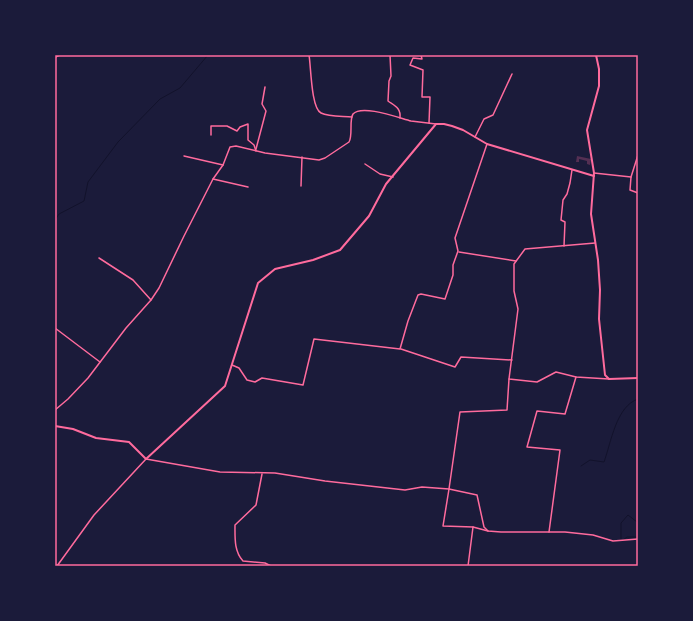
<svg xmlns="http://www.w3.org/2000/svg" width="693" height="621" font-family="Figtree,sans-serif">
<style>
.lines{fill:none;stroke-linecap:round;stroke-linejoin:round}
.stream{stroke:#12122b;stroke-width:1}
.building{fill:#542f53}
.minor{stroke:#ff6b9d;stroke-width:1.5}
.tertiary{stroke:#ff6b9d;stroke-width:2}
.neatline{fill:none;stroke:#ff6b9d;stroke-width:1.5}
</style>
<rect width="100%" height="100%" fill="#1b1b3a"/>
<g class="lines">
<!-- stream -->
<g class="stream">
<path d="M55,220l4,-6 25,-13 4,-19 30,-40 42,-43 20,-11 28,-33"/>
<path d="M581,466l9,-6 14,2c7,-19 12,-56 34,-63"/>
<path d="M621,540v-17l7,-8 9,7 1,-2"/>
<path d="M623,540l4,-3h11"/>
</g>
</g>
<!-- building -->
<path class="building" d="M577,156l14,3 -1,6 -3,-1v-3l-8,-2v3h-3z"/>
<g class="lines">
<!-- minor -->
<g class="minor">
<path d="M309,55c2,11 2,53 12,58 8,4 22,3 31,4"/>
<path d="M390,55l1,21 -2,5 -1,20c7,5 13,7 12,17"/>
<path d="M421,55l1,4 -9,-1 -3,7 13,5 -1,27h8l-1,26"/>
<path d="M211,135v-9h16l10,5 3,-4 8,-3v16l6,5 2,6"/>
<path d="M475,137l9,-18 9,-4 19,-41"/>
<path d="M256,149l10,-38 -4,-7 3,-17"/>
<path d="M184,156l39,9"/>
<path d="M365,164l15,10 13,3"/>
<path d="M594,173l37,4 -1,13 8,3"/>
<path d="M631,177l7,-22"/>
<path d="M213,179l35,8"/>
<path d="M301,186l1,-29"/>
<path d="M595,243l-70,6 -11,15v27l4,18 -9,70 28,3 19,-10 20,5 33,2"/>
<path d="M564,246l1,-24 -4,-2 2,-20 4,-6 3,-11 2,-13"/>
<path d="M459,252l57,9"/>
<path d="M99,258l34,22 18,20"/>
<path d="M55,328l45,34"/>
<path d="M401,349l54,18 6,-10 51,3"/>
<path d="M232,365l7,3 8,12 8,2 7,-4 41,7 11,-46 86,10 8,-28 10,-26 3,-1 24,5 8,-24v-10l5,-14 -3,-13 32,-94"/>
<path d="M55,410l13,-11 20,-21 38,-50 25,-28 8,-12 25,-52 29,-57 10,-14 7,-18 6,-1 29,7 54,7 6,-2 24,-16c4,-7 0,-22 4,-28 9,-10 46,4 58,7 8,1 17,2 25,3"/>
<path d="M262,474l-6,31 -21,20c0,13 -1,26 8,36l22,2 6,3"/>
<path d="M473,527l15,4"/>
<path d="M549,532l11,-82 -33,-3 10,-36 28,3 11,-37"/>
<path d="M57,566l37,-51 52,-56 74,13 55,1 50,8 80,9 17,-3 27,2 28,6 7,32 4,4 13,1h64l28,3 20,6 25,-2"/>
<path d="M468,566l5,-39 -30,-1 6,-37 11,-77 47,-2 2,-31"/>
</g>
<!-- tertiary -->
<g class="tertiary">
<path d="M596,55l3,14v17l-12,44 7,43 -3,41 7,46 2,30 -1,29 6,56 4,4 29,-1"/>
<path d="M55,57l4,-2"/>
<path d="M55,426l18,3 23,9 33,4 17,17 79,-73 33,-103 17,-14 38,-9 27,-10 29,-34 17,-32 50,-60h8l8,2 11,4 24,14 107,32"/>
</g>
</g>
<!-- border -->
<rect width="693" height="621" fill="none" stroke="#1b1b3a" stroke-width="112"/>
<rect x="56" y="56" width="581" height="509" class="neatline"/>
</svg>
